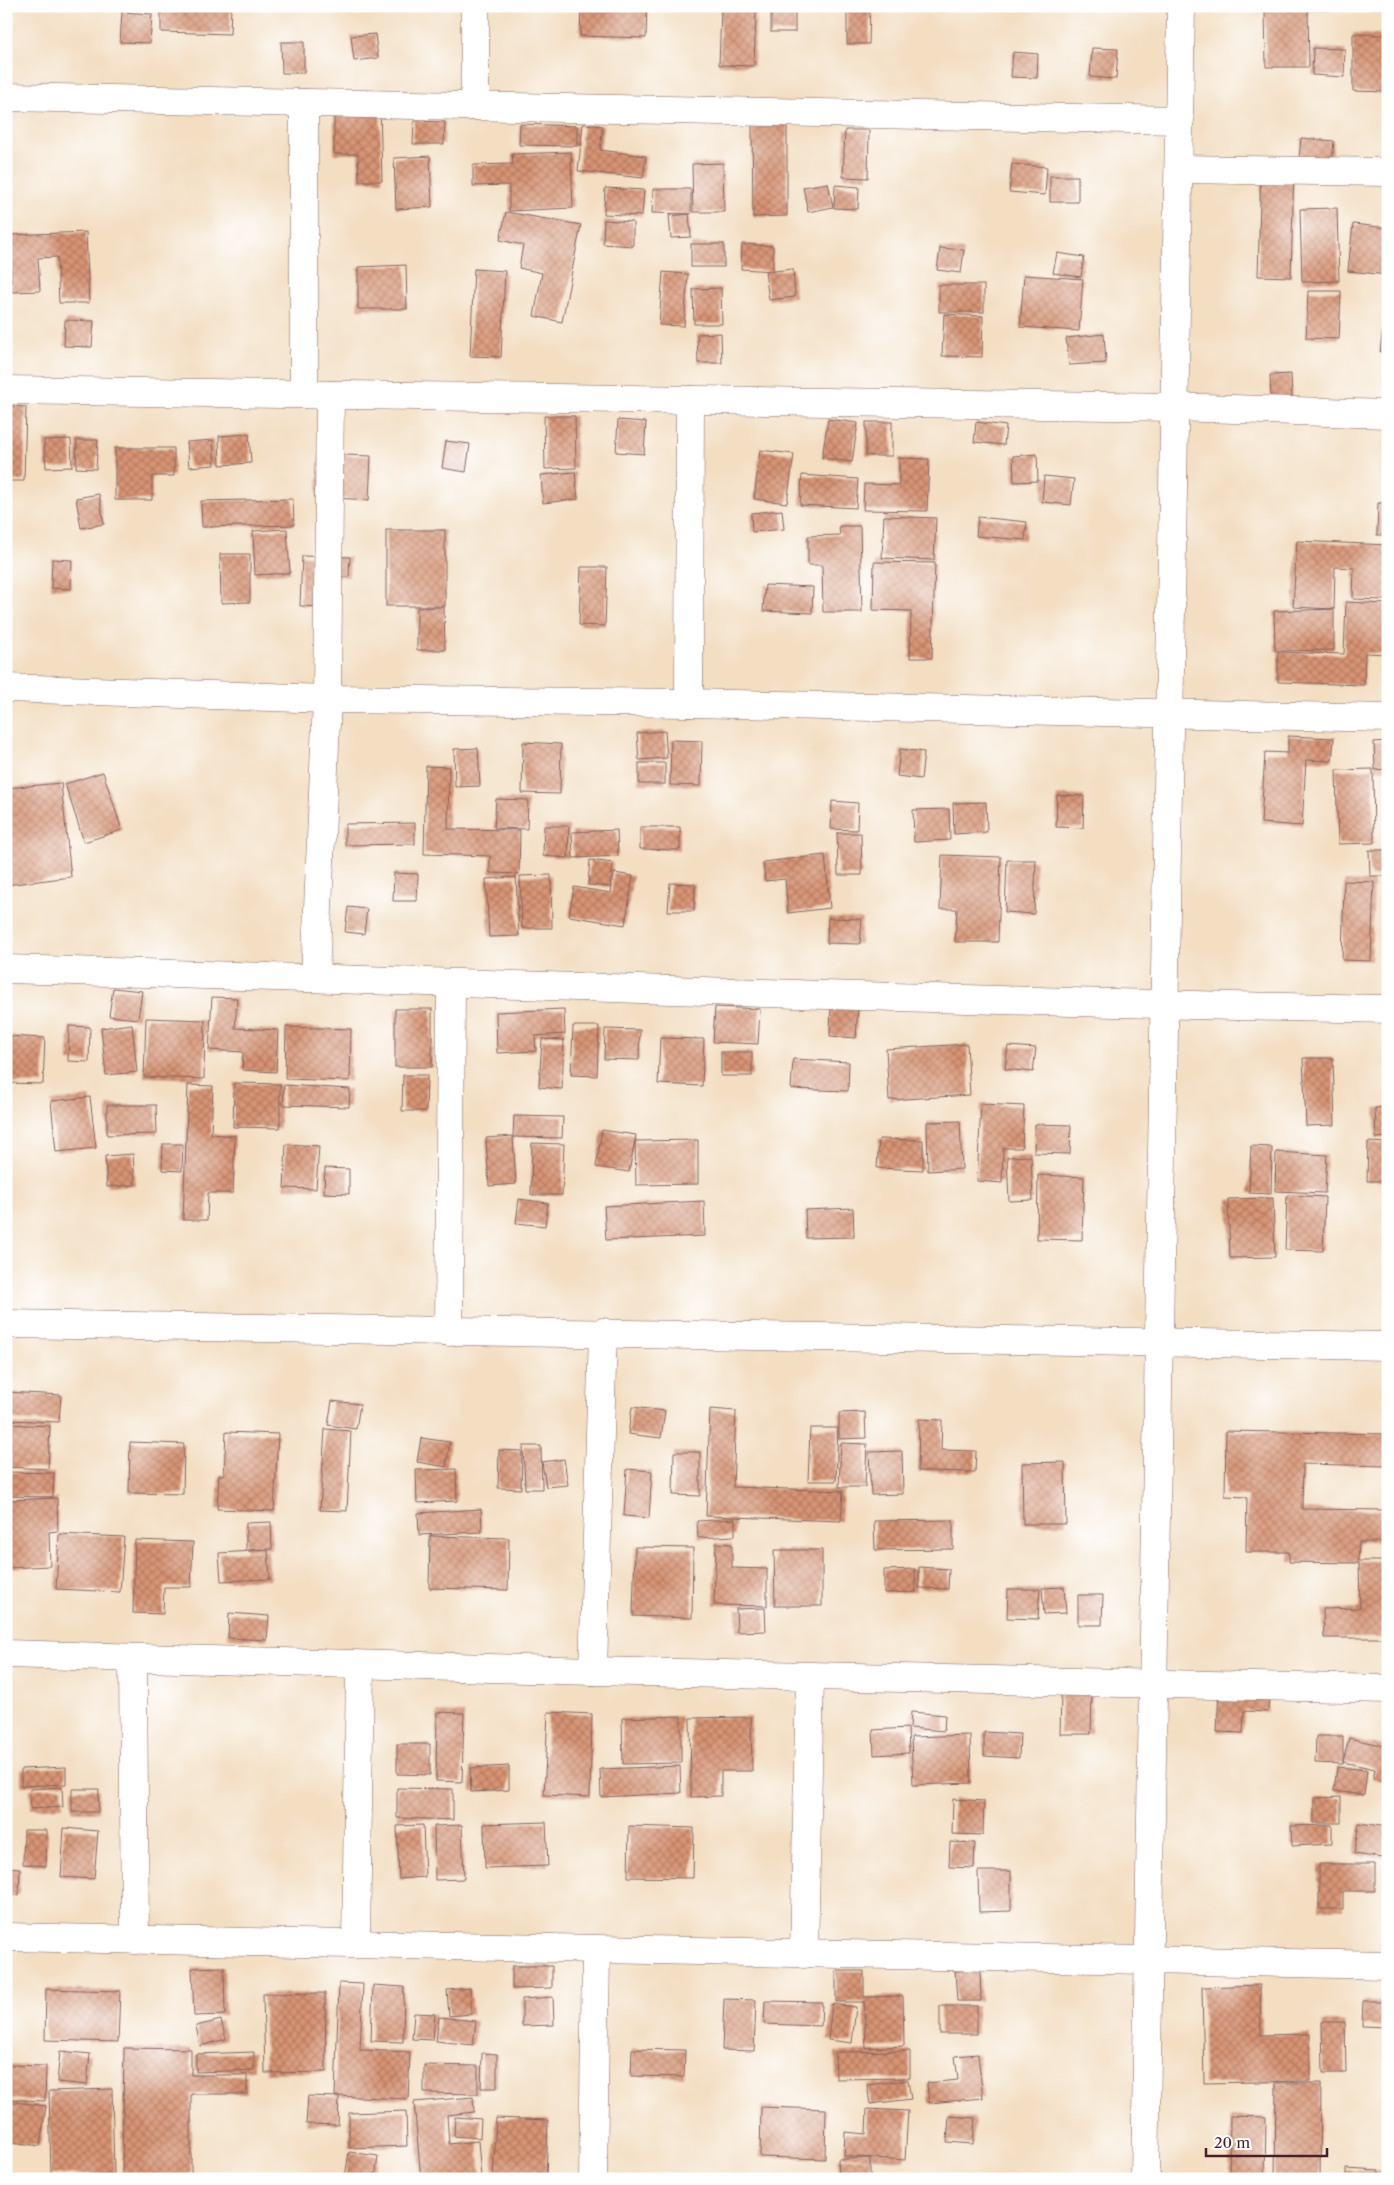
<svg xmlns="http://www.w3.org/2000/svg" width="1394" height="2185" font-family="'Libre Caslon Text',serif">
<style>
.building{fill:url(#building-cross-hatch)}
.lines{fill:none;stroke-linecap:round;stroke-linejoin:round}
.minor-casing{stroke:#856260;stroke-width:29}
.minor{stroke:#fff;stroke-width:28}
</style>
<defs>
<pattern id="building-cross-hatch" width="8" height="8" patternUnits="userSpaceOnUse" patternTransform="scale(1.25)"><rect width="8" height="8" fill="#d89474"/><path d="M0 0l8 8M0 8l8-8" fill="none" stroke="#b1785f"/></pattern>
</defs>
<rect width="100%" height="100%" fill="#fff"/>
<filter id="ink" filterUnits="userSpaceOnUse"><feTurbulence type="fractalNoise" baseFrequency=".02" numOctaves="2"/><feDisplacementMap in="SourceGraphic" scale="10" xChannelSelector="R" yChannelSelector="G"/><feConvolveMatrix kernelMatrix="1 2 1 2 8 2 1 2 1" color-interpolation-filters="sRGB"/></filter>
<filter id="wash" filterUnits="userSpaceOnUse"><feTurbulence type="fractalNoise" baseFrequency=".0096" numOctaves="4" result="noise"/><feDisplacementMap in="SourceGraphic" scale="20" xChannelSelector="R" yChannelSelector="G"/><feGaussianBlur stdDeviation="1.12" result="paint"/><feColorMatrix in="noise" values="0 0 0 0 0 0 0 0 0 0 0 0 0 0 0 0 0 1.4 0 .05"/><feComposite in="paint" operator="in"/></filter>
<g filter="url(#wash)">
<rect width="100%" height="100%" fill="#f3dec2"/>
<g id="blocks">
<!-- building -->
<g class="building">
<path d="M161,6h70l-1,28 -69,-2z"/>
<path d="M581,6h66l-1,32 -66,-2z"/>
<rect x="771" y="6" width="24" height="26"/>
<path d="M847,6h23l-1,38h-22z"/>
<path d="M903,6h43v5l-43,-1z"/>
<path d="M1346,6v4h-38l1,57h-43l-1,-60z"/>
<path d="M1367,6h15v2l-15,1z"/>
<path d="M721,10l35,1 -2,55 -35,-1z"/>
<path d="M122,12l30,2 -2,29 -30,-1z"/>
<path d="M375,34l3,24 -24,3 -3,-25z"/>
<path d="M1353,34l32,1 -1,17h4v40l-35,-1z"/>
<path d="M281,42h23v31h-22z"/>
<path d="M1092,48l26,1 -2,30 -26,-2z"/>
<path d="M1313,48l32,1 -1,28 -32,-2z"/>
<path d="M1013,52l25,2 -1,24 -26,-1z"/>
<path d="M380,106l2,75h-23l-1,-27h-24v-47z"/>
<path d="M414,121l31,1 -1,22h-31z"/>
<path d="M752,123h35v93l-34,1z"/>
<path d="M520,124l57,2v20l-58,-1z"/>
<path d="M583,124l20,2 -3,24 46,6 -3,22 -65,-7z"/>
<path d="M845,130h24l-1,48 -25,-1z"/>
<path d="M1301,138l33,3 -2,22 -33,-4z"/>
<path d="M571,152l2,56 -64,3v-26l-36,1v-21l40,-1 -1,-10z"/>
<path d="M430,156l2,51 -36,2 -2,-51z"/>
<path d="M723,163l1,49h-31l-1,-48z"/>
<path d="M1012,164l35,3 -2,28 -36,-3z"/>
<path d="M1261,165l33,2 -3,110 -33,-1z"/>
<rect x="1050" y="176" width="28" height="26"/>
<path d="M828,183l5,24 -25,5 -5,-25z"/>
<path d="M835,185l24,2 -1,22 -24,-1z"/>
<path d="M605,188l39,2 -2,26 -38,-2z"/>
<path d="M653,189h38v25l-39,-1z"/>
<path d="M1337,208l2,73 -37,1 -2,-73z"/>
<path d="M506,212l75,13 -19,97 -28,-6 8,-43 -23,-5 4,-23 -23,-5z"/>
<path d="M689,214l2,23 -20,1 -2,-22z"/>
<path d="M604,220l29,2v24l-30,-2z"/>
<path d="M1353,224l35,4v47l-40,-4z"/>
<path d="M86,232l3,71h-30l-2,-46 -19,1 2,33 -28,1 -3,-57z"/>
<rect x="691" y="244" width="33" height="23"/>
<path d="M742,244l31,2v25l-32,-2z"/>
<path d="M940,248l24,2 -3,23 -24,-3z"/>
<path d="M1057,253l27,4 -3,20 -28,-4z"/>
<path d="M406,265l1,44h-49v-42z"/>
<path d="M474,269l31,2 -4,86 -31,-1z"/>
<path d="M793,269l2,28 -26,3 -4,-28z"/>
<path d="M663,272l25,2 -4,52 -25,-1z"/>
<path d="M1024,275l59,4 -4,52 -59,-4z"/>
<rect x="939" y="285" width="45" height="27"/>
<path d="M721,288l1,36h-28l-1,-35z"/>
<path d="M1308,291h33l-2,48 -33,-1z"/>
<path d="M944,314l39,2 -1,41 -40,-1z"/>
<path d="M65,320l29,1 -2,26 -28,-1z"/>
<path d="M1383,328h5v25l-8,-1z"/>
<path d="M721,333l1,30h-24l-1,-29z"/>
<path d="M1104,334l2,29 -37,2 -3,-27z"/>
<path d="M1291,374l1,24 -21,1 -1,-24z"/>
<path d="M6,406l20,1 -2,74h-18z"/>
<path d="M544,416h31l1,52 -31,1z"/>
<path d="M828,419l30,4 -6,39 -30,-4z"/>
<path d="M618,420l28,2 -2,32 -28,-2z"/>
<rect x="866" y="422" width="26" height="34"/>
<path d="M976,422l30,4 -2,19 -30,-3z"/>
<path d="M249,434l2,29 -31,2 -1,-29z"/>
<path d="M71,439l1,28 -26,1 -2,-28z"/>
<path d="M77,440h21l-2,29 -20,-1z"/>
<path d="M213,440l2,25 -26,2 -2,-25z"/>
<path d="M446,441l24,3 -4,28 -24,-4z"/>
<path d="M115,448h59v28h-22v24h-37z"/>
<path d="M760,450l34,4 -7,49 -33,-4z"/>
<path d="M319,454l52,2 -2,44 -52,-3z"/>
<path d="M1037,454l1,27 -24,1 -1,-26z"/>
<path d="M899,458l30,1 -2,52 -64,-1 1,-26 35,1z"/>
<path d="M575,472l3,27 -35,4 -2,-28z"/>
<path d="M802,475l56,4 -2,29 -56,-3z"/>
<path d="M1044,476l30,3 -3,26 -29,-3z"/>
<path d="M99,494l5,30 -23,4 -5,-30z"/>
<path d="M293,499l1,26 -92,2 -1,-26z"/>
<path d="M1378,503h10v32h-11z"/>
<path d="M782,510l2,19 -32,3 -1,-19z"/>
<path d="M884,516l52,2 -2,42 -52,-2z"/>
<path d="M978,517l49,5 -2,18 -49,-4z"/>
<path d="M839,526h21l2,86h-39l-1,-47h-14v-29l32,-1z"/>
<path d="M287,529l3,44 -35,2 -2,-44z"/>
<rect x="386" y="530" width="59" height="76"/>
<path d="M1297,541l91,4 -2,55 -33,-1 1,-31 -19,-1 -1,42 -41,-2z"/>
<path d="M220,554h30v48l-29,1z"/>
<path d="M302,556l48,1 -1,20 -27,-1 -1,31 -21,-1z"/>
<path d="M52,559l20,1 -1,29 -20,-1z"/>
<path d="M874,562l61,1 -3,95h-22l1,-47 -38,-1z"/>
<path d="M581,567h26l-2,59 -26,-1z"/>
<path d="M765,585l48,2 -1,26 -49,-2z"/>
<path d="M1346,602l42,2v50l-23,-1 -1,32 -86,-3v-30l66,2z"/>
<path d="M444,607l1,43h-28v-42z"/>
<path d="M1334,609v41l-59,1 -1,-40z"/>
<path d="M665,731l2,27 -28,2 -2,-27z"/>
<path d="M1288,736l46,2 -2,23 -26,-1 -4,66 -41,-3 4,-71 23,1z"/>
<path d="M671,740l31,1 -1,45 -31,-1z"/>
<path d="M1388,741v28l-13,1 -1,-28z"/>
<path d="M523,742l38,2 -1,50 -38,-1z"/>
<path d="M478,748l2,38 -25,1 -1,-38z"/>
<path d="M900,749l24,3 -3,27 -24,-3z"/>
<rect x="639" y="763" width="26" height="21"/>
<path d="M426,766l23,1 -1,62 72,1 -1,44 -29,-1v-17l-66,-2z"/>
<path d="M1373,769l1,74 -36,1 -2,-74z"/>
<path d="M103,772l19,58 -38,12 -19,-58z"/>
<path d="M61,783l10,94 -65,8v-97z"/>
<path d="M1057,795l27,1 -1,32 -27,-1z"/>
<path d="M496,799l32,1 -1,29 -33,-1z"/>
<path d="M832,801l26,2 -1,27 -26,-1z"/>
<path d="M986,802l1,30 -33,2 -1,-31z"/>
<path d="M949,809l1,31 -36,2 -1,-32z"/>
<path d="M415,823v21l-70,1v-21z"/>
<path d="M544,826h25l-1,32 -25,-2z"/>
<path d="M640,827h40v23l-40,-1z"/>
<path d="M617,830l1,26 -45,2 -1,-26z"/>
<path d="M837,833h24l1,42h-24z"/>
<path d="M1369,850h19v26h-18z"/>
<path d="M825,855l5,53 -42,5 -3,-34 -20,2 -2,-19z"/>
<path d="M942,855l59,2 -3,85h-43l2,-33h-17z"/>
<path d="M590,860l23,3 -3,24 -22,-2z"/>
<path d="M1007,860h29l-2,54 -29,-2z"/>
<path d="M394,873l24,1 -1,27h-24z"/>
<path d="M614,873l19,3 -8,49 -56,-9 5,-29 37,6z"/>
<path d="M551,875l1,53h-30l-2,-52z"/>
<path d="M516,877l3,59 -30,1 -3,-58z"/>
<path d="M1344,881l30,1 -3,79 -29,-1z"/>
<path d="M670,883l25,1 -1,27h-26z"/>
<path d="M348,907l19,2 -3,25 -19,-2z"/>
<path d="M828,918l34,1 -2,25 -33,-1z"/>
<path d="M1384,938h4v27h-2z"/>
<path d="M113,988l29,3 -4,28 -29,-3z"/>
<path d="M212,997l25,1 -2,30 43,2 -2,42 -34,-2 1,-18 -34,-2z"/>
<path d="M715,1007l45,2 -2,35 -45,-2z"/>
<path d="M831,1007l27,1 -2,30 -26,-2z"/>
<rect x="395" y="1009" width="37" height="58"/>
<path d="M564,1009l1,25 -30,2 1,15 -39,2 -1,-41z"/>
<path d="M146,1018l59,2 -1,59 -60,-2z"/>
<path d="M132,1024l5,48 -31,3 -5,-47z"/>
<path d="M69,1026l21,1 -1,35 -21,-1z"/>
<path d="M573,1026h26l-2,50 -26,-1z"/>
<path d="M286,1027l65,2 -1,52 -65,-2z"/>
<path d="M605,1029l35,1 -1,30 -35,-1z"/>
<path d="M6,1036l39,2 -2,46 -37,-1z"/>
<path d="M660,1038l44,1 -2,47 -44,-2z"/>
<path d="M542,1039l22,1 -2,49 -23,-2z"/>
<path d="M967,1044l3,51 -81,5 -3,-51z"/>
<path d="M1008,1046l28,2 -3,24 -28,-3z"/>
<rect x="721" y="1052" width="31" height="24"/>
<path d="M1303,1058h30l2,67 -29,1z"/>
<path d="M793,1059l56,3 -1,29 -57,-2z"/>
<path d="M403,1075h24l-1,36h-24z"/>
<path d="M234,1083l46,1v44l-47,-1z"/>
<path d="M188,1085l25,1 -2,48 24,2 -2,57h-25l-1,27h-24z"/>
<path d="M284,1085l66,4 -1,18 -66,-2z"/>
<path d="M90,1097l6,51 -40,4 -5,-51z"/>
<path d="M981,1104l43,2 -2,42h-19l-1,35 -25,-2z"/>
<path d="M107,1105h49l1,29 -50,1z"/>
<path d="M1388,1107v30l-12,1 -1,-30z"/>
<path d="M514,1116l49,1 -1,21 -49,-1 3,47 -27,2 -3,-48 27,-2z"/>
<path d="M960,1121l2,48 -34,2 -1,-49z"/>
<path d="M1035,1124l36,1 -1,29 -36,-1z"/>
<path d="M602,1130l34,5 -7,37 -33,-5z"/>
<path d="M879,1139l44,1v30l-46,-2z"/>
<path d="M698,1140v44l-62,1 -1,-44z"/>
<path d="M1368,1142l20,1v38h-21z"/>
<path d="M532,1143l32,1 -2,51h-31z"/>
<path d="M163,1144h20l-1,27 -20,-1z"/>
<path d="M286,1144l33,2 -3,43 -32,-1z"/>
<path d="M1251,1146l21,1 -1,47 -22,-1z"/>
<path d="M1276,1152l51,3 -2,38 -50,-2z"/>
<path d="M133,1154l2,31 -28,2 -2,-31z"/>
<path d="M1031,1156l2,44 -24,1 -2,-44z"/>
<path d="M325,1168l24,1v25l-25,-1z"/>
<path d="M1038,1175l46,2 -2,63 -45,-1z"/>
<path d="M1287,1195l38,2 -2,54 -38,-1z"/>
<path d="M1273,1198l2,59 -45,1 -2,-59z"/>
<path d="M519,1199l29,4 -3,23 -29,-3z"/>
<path d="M704,1201l1,35 -99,4 -2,-34z"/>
<path d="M853,1208l1,29 -48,1 -1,-28z"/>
<path d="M6,1392l55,3 -2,27 -53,-2z"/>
<path d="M332,1401l28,3 -4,25 -28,-4z"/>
<path d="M632,1407l33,4 -4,27 -33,-4z"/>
<path d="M710,1409l26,2 -3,76 110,4 -2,30 -135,-5z"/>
<path d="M865,1412l1,26 -27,1v-26z"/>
<path d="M919,1419l23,1 -1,30 35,1 -1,21 -57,-1z"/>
<path d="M6,1424l44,2 -2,43 -42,-2z"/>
<path d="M810,1428h28l-2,53h-28z"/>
<path d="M325,1429l26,2 -4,80 -27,-1z"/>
<path d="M1226,1431l162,3v32l-85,-2 -1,45 86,1v32h-29l-1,19h30v77h-64l-1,-29 37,-1 -1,-45 -70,-1v-10h-43l1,-55 -22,-1z"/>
<path d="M226,1432l52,2 -4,77 -57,-2 2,-34h5z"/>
<path d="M421,1438l29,4 -4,25 -29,-5z"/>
<path d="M130,1442l54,2 -1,50 -54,-1z"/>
<path d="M841,1443l26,1 -2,43h-26z"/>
<path d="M523,1446h18l1,43h-17z"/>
<path d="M499,1450l23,1 -1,38 -23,-1z"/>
<path d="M902,1451l1,43 -32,1 -2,-43z"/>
<path d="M674,1452h26v44l-27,-1z"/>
<path d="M564,1459l4,26 -22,2 -4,-25z"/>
<path d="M1065,1462l1,62h-43l-1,-61z"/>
<path d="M456,1469l1,32 -40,2 -1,-33z"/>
<path d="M627,1469l25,2 -3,47 -25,-2z"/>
<path d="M6,1472l48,1 -1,24 -47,-1z"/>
<path d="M57,1498l1,33 -9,1 1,34 -44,2v-68z"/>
<path d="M481,1509l1,23 -63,3 -1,-22z"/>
<path d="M735,1519v17l-37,2 -1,-17z"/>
<path d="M953,1520v29l-78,1 -1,-29z"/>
<path d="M271,1522l1,27 -26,1v-27z"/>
<path d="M59,1534l65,3 -4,55 -64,-3z"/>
<path d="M430,1536l79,2 -1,52 -79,-2z"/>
<path d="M135,1540l58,2 -2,45h-27l-1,27 -30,-1z"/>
<path d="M716,1543l16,1v24l35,1v37l-53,-1z"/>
<path d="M635,1547l58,1 -1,70 -59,-2z"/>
<path d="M268,1550l2,29 -49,2 -2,-28z"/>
<path d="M774,1550h48v56h-47z"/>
<path d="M919,1567l30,2 -1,20 -29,-1z"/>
<path d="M915,1569l1,23 -32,1v-23z"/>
<path d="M1064,1587l2,26 -22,1 -2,-26z"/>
<path d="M1008,1589h32l-2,30 -31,-1z"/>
<path d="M1078,1595h25l-1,30h-24z"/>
<path d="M765,1608l1,23 -29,1 -1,-23z"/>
<path d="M229,1613l40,3 -2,24 -39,-2z"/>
<path d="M1219,1691l50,2 -1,19 -24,-1 -1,22 -26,-1z"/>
<path d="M1061,1694h31l-1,40h-31z"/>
<path d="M437,1712l27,1 -2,69 -26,-1z"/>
<path d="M548,1712l44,2 -2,83 -46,-2z"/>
<path d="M911,1712l34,3 -1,16 -34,-3z"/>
<path d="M681,1716v47l-58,1 -1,-46z"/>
<path d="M751,1717l1,54h-31v25l-30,1 -1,-79z"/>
<path d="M908,1728l1,25 -35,2 -1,-25z"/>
<path d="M984,1732l36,2 -1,24 -35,-2z"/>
<path d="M970,1735l1,48 -58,2 -2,-48z"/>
<path d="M1316,1736h27v28l-28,-1z"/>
<path d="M1349,1738l39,9v35l-15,-3 2,-10 -32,-7z"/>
<path d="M397,1744h33v31l-33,-1z"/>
<path d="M509,1766v24l-38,2 -1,-24z"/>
<path d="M680,1766l1,27 -80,4 -1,-28z"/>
<path d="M66,1767v17l-45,2v-17z"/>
<path d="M1337,1767l30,3 -3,25 -30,-4z"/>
<path d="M62,1787l1,20 -32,2 -1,-20z"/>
<path d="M397,1788l56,1v31l-56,-2z"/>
<path d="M72,1789h27l-1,23h-26z"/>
<path d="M1341,1797v26h-27v-25z"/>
<path d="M953,1799l31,2 -1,34 -31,-1z"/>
<path d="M546,1822l2,44 -63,2 -1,-44z"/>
<path d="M1359,1823l29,4 -5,31 -29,-4z"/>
<path d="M423,1825l2,52 -26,2 -2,-53z"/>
<path d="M462,1825l2,54 -29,1 -1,-54z"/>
<path d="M1332,1825v19l-40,2 -1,-20z"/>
<path d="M629,1826l65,2 -1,50 -65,-1z"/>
<path d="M64,1828l34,3 -4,48 -33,-2z"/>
<path d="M24,1830h23l-1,36 -23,-2z"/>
<path d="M950,1842l25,1 -1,25 -25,-1z"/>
<path d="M1319,1864h56v27h-32v18h-24z"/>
<path d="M6,1867l14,1 -1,27h-13z"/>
<path d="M978,1871h33v40l-32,1z"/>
<path d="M512,1966h40v22l-40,1z"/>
<path d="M224,1967l1,48 -31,1 -2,-48z"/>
<path d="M980,1970l1,31h-24l-2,-30z"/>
<path d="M836,1971h28v26l39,-1 1,50 -38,2 -2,-46h-28z"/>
<path d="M339,1983l24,1 -3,66 50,2 -2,47 -73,-3z"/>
<path d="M373,1985l31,2 -1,55 -32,-1z"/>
<path d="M1260,1985l1,50 49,-1v47l-106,2 -2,-96z"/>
<path d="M470,1988l2,26 -23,2 -2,-26z"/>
<path d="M46,1989l74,2 -2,51 -73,-2z"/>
<path d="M325,1993l1,79 -61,1 -2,-79z"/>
<path d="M553,1997l1,28 -32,1v-27z"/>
<path d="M724,1999l32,1 -2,51 -32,-1z"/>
<path d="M765,2001l57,1 -1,24 -57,-2z"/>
<path d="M1363,2001h25v26l-26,-1z"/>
<path d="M832,2004l24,3 -4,36 -24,-3z"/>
<rect x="940" y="2006" width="37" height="28"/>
<path d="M414,2013l21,1 -2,26 -21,-1z"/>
<path d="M439,2017l37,4 -3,24 -37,-4z"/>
<path d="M221,2020l5,19 -26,7 -4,-20z"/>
<path d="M1322,2022h23l1,51h-23z"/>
<path d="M124,2048l67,1v26h56v19h-56v81h-69z"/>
<path d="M632,2049l53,1 -1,27 -53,-1z"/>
<path d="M60,2051l30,3 -3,31 -30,-3z"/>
<path d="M910,2051v27l-74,1 -1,-27z"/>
<path d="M254,2052v18l-58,2v-18z"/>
<path d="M482,2053l15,1v34h-16z"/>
<path d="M978,2054l5,44 -54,5 -2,-20 31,-3 -3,-24z"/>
<path d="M7,2065l39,1 -1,35 -38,-2z"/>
<path d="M424,2065l54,1v28l-54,-1z"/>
<path d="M908,2080l3,19 -41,5 -3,-19z"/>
<path d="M1276,2083h45l-1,96h-45z"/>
<path d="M112,2089l2,85 -63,1 -2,-84z"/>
<path d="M308,2096l31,1 -1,28 -32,-1z"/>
<path d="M473,2097l1,15 -27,3 2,29 29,-3 3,36 -60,2 -7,-77z"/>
<path d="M7,2101l39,5 -6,40 -34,-5z"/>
<path d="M761,2107l65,2 -1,50 -65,-2z"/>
<path d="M867,2109l41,2 -3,49 -61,-4 1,-24 21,2z"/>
<path d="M406,2111l1,35 -58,2v-35z"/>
<path d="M949,2116l26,2 -2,26 -26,-2z"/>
<path d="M1230,2116l36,1 -1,62h-36z"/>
<path d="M455,2117l26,2 -1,19 -26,-2z"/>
<path d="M496,2118l52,2 -2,59h-53z"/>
<path d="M349,2152l29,4 -3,23 -30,-2z"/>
<path d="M870,2158v21h-31l-1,-20z"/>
<path d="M1346,2169l34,2v8h-34z"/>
</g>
</g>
</g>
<g filter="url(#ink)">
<use href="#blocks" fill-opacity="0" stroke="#856260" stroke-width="1"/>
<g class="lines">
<!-- minor casing -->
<g class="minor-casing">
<g id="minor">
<path d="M475,6v100"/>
<path d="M6,97l1174,23"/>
<path d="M1179,169l209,3"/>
<path d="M6,390l1169,17 213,7"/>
<path d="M304,394v-291"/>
<path d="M6,688l321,11 362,4 699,15"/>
<path d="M689,703l1,-303"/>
<path d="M6,969c461,13 921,32 1382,40"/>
<path d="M315,978l12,-279 3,-304"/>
<path d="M6,1324l1382,22"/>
<path d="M449,1332l2,-347"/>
<path d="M6,1654l587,17 795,18"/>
<path d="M133,1659l2,281"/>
<path d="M593,1671l10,-339"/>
<path d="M6,1937l1382,28"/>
<path d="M356,1943l4,-278"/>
<path d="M804,1954l6,-277"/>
<path d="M593,2179l3,-229"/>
<path d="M1145,2179l36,-2173"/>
</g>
</g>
<!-- minor -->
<use href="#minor" class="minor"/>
</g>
</g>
<!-- margin -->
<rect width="1394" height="2185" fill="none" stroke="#fff" stroke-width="25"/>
<!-- scale -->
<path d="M1206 2148v8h121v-8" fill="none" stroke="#4a1f2b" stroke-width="2.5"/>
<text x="1214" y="2148" font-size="15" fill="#4a1f2b" stroke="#ffffff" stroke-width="4" paint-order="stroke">20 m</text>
</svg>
